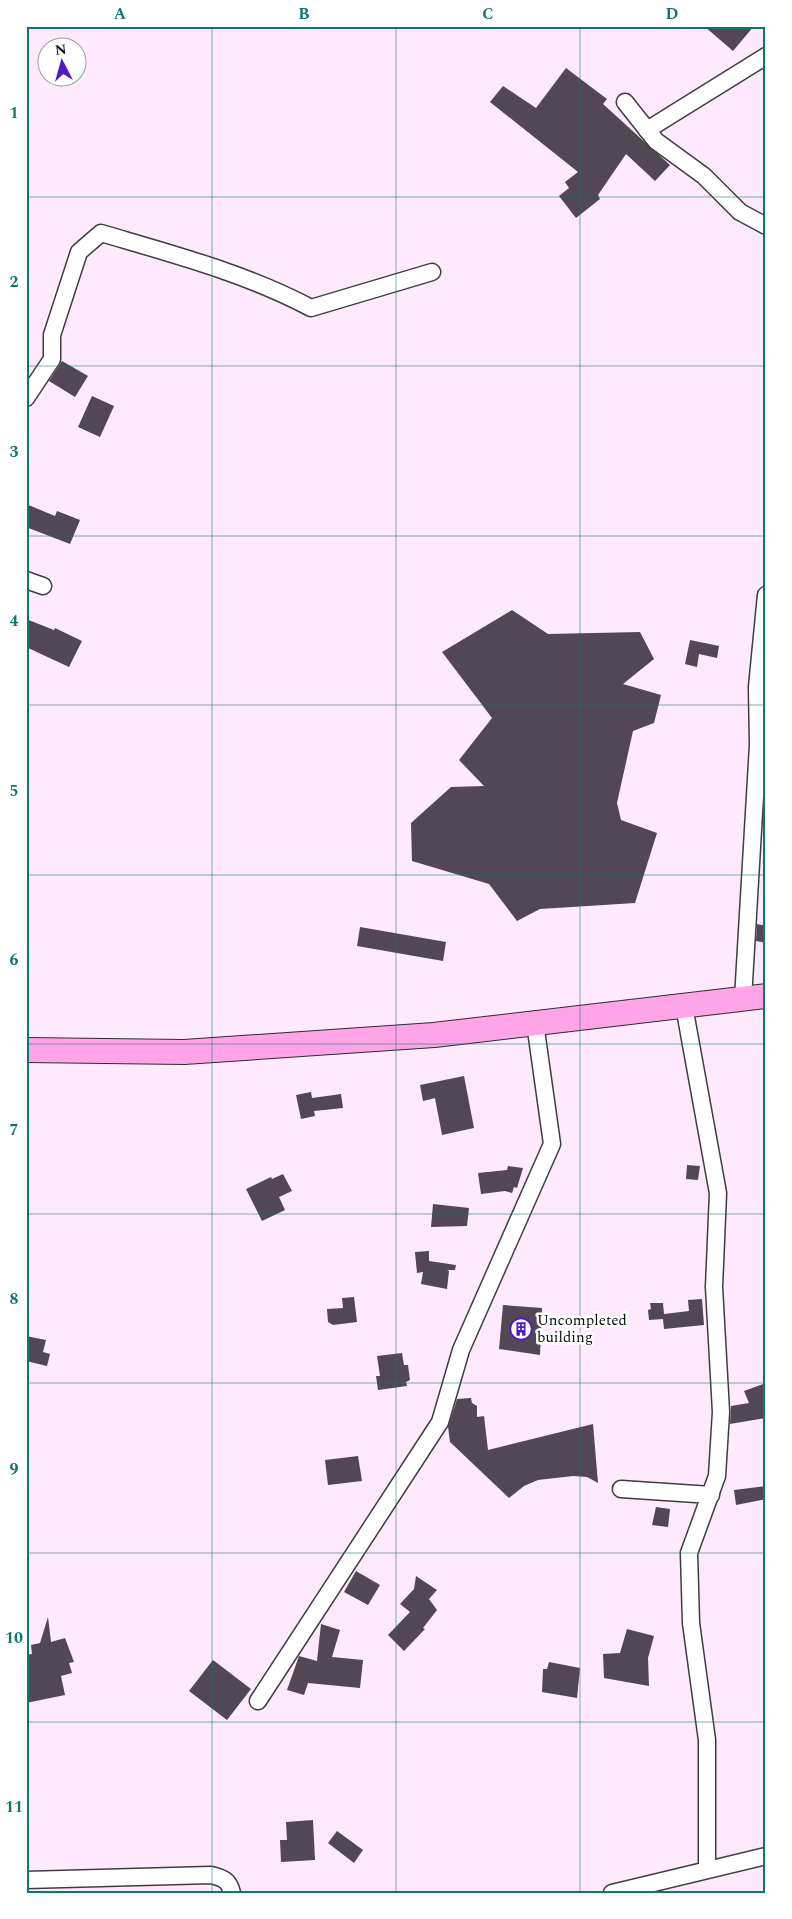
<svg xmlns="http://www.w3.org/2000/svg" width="792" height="1919" font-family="Spectral,serif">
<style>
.building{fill:#514755}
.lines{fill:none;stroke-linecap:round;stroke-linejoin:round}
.minor-casing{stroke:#3e3e3e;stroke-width:19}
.secondary-casing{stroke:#2d2d2d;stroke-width:26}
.minor{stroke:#fff;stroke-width:16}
.secondary{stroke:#ffa4e9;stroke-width:24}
.grid{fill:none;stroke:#0f766e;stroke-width:1;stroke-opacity:0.55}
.labels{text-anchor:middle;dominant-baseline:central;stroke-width:5;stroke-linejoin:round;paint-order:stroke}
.poi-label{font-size:15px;fill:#0b0b0b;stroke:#fff;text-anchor:start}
.neatline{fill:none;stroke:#0f766e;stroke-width:2}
.grid-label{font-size:16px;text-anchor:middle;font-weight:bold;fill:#0f766e}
</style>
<rect width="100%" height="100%" fill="#ffe9fc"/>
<!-- building -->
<g class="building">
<path d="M704,26h50l-21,25z"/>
<path d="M566,68l41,31 -4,5 67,61 -15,16 -29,-27 -28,41 2,4 -24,19 -17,-22 10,-8 -4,-6 13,-10 -88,-70 13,-16 33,22z"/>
<path d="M62,361l26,15 -13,21 -26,-16z"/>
<path d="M92,396l22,10 -14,31 -22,-10z"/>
<path d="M26,504l29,12 2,-5 23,9 -10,24 -44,-17z"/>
<path d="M512,610l36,24 92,-2 14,27 -31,25 38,11 -7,28 -21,8 -16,72 4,17 36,13 -22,70 -95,6 -23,12 -28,-37 -77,-23 -1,-38 40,-36 33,-1 -25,-26 33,-42 -50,-66z"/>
<path d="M26,619l28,11 1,-2 27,13 -13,26 -43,-20z"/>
<path d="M690,640l29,6 -2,12 -18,-4 -2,13 -12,-3z"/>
<path d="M757,924l9,2v17l-10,-2z"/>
<path d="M360,927l86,15 -3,19 -86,-15z"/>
<path d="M464,1076l10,52 -32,7 -7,-37 -12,3 -3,-16z"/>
<path d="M311,1092l1,6 29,-4 2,14 -29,3 1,5 -14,3 -5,-24z"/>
<path d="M687,1165l13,1 -2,14 -12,-1z"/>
<path d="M508,1166l15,2 -6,20 -3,-1 -2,6 -7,-2 -24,3 -3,-21 29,-3z"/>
<path d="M283,1174l9,17 -13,6 6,13 -23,11 -16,-32 25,-12 1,2z"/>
<path d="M433,1204l36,4 -2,18 -36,1z"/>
<path d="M429,1251v10l27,4 -1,5h-8l2,1 -2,18 -26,-5 2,-12 -6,1 -2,-21z"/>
<path d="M354,1297l3,25 -24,3 -5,-3 -1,-13 16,-1 -1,-10z"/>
<path d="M702,1299l2,26 -40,4 -1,-10 -14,1 -1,-10 3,-1 -1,-6h13l1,11 25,-3 -1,-11z"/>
<path d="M503,1305l39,3 -2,47 -41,-6z"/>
<path d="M26,1336l20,4 -3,12 7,2 -3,12 -21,-5z"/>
<path d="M402,1353l2,12h4l2,15 -4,2 1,4 -29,4 -2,-14h4l-3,-20z"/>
<path d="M766,1383v35l-36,6 1,-18 18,-3 -5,-12z"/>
<path d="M471,1398l1,5 5,3v11l7,-1 4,34 105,-26 5,59 -11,-6 -14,-1 -35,4 -14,6 -15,12 -59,-56 -2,-15 9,-28z"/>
<path d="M358,1456l4,25 -34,4 -3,-25z"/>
<path d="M766,1486v13l-30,6 -2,-15z"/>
<path d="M656,1507l14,2 -2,18 -16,-2z"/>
<path d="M356,1571l24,14 -12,20 -24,-13z"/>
<path d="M416,1576l21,14 -8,9 8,11 -14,18 2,1 -21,22 -16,-16 22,-23 -10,-8 14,-15z"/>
<path d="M48,1617l3,25 14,-4 9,24 -5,1 3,10 -11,3 4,19 -39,8v-48l6,-1 -1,-9 9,-2z"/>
<path d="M321,1624l19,6 -8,27 31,3 -3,28 -52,-5 -4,12 -17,-5 12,-34 18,5z"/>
<path d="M627,1629l27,7 -6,22 1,28 -45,-8 -1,-24 17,-1z"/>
<path d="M213,1660l38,29 -24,31 -38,-29z"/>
<path d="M549,1662l31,6 -3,30 -35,-6 1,-23h4z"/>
<path d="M313,1820l2,40 -34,2 -1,-22h7l-1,-18z"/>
<path d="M337,1831l26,19 -9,13 -26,-20z"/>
</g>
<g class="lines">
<!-- minor casing -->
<g class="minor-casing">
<g id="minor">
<path d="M625,102l31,39 48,35 36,36 26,14"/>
<path d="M647,130l119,-74"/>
<path d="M26,398l26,-39v-24l27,-83 22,-19c71,21 144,40 210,75l121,-36"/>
<path d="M26,580l17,6"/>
<path d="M743,999l15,-254 -1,-58 9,-92"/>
<path d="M684,1006l34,187 -4,94 7,125 -4,64 -28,77 2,70 16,117v129"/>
<path d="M621,1489l90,6"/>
<path d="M258,1701l182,-279 21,-72 91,-206 -17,-121"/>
<path d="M26,1880l185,-5c12,3 18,5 21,18"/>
<path d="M612,1893l154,-37"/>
</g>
</g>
<!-- secondary casing -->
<g class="secondary-casing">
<path id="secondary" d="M26,1050l158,2 250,-17 332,-39"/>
</g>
<!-- minor -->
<use href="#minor" class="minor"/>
<!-- secondary -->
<use href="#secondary" class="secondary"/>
</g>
<!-- grid -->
<path class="grid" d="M212,26v1867M396,26v1867M580,26v1867M26,197h740M26,366h740M26,536h740M26,705h740M26,875h740M26,1044h740M26,1214h740M26,1383h740M26,1553h740M26,1722h740"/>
<!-- icons -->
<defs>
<g id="building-ring" transform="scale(1.125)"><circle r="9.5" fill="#fff" stroke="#4f1ac4" stroke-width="1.5"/><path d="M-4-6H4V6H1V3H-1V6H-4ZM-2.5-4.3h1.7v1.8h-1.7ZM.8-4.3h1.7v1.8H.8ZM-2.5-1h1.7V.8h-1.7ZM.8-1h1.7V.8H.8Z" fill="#4f1ac4"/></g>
</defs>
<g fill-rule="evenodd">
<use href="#building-ring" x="521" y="1329"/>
</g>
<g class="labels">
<!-- poi labels -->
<g class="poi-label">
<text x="537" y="1320">Uncompleted<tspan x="537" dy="17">building</tspan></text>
</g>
</g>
<!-- border -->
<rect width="792" height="1919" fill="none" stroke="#ffffff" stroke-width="55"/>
<!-- north arrow -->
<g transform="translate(62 62) rotate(354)"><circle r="24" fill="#ffffff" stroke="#9d9d9d"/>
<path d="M0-4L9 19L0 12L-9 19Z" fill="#4f1ac4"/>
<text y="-8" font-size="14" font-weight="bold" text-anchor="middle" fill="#0b0b0b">N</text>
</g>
<rect x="28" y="28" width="736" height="1864" class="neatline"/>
<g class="grid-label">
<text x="120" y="19">A</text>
<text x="304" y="19">B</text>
<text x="488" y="19">C</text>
<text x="672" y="19">D</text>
<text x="14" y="118">1</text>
<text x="14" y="287">2</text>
<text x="14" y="457">3</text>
<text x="14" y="626">4</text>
<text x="14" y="796">5</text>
<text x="14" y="965">6</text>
<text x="14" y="1135">7</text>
<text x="14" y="1304">8</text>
<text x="14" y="1474">9</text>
<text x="14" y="1643">10</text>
<text x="14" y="1812">11</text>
</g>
</svg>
